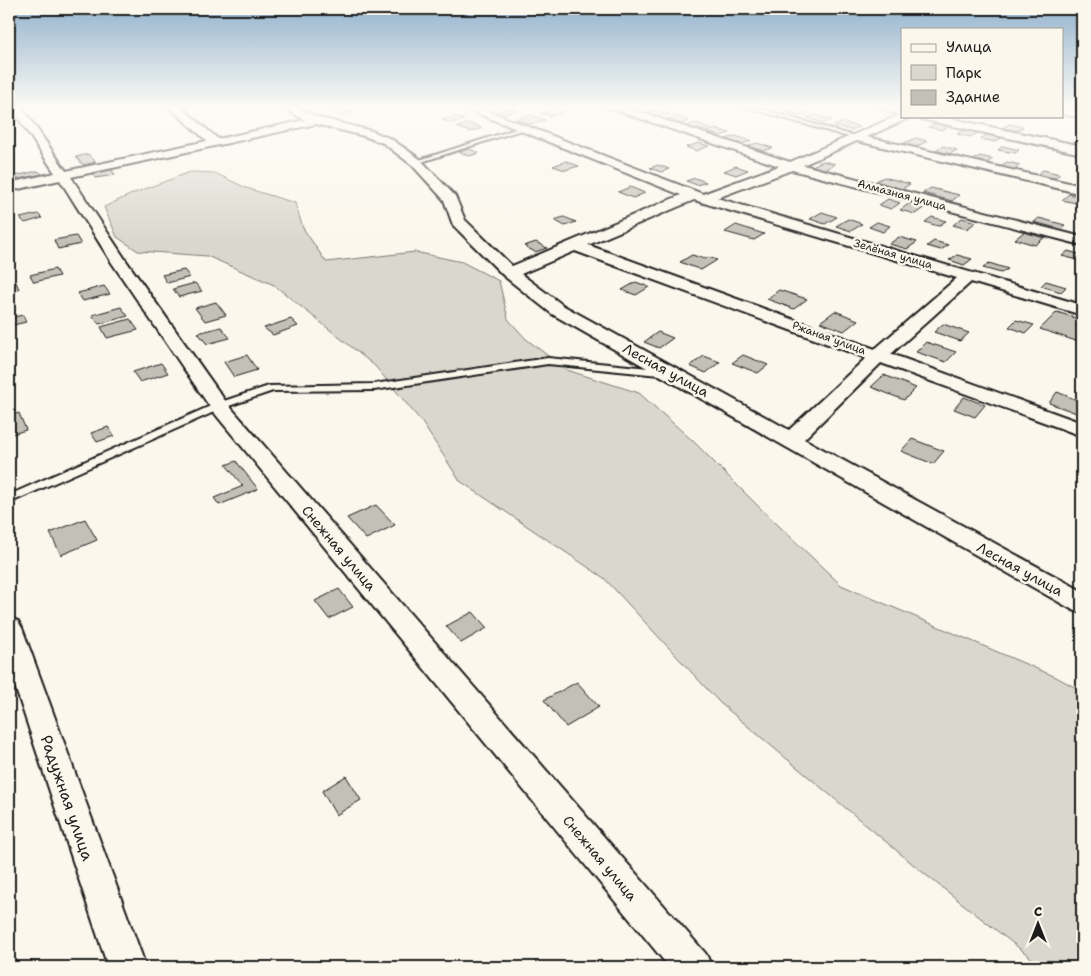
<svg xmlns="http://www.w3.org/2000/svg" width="1091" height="976" font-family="'Shantell Sans',sans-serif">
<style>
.green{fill:#dad7ce;stroke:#7b7a75}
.building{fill:#c3c0b8;stroke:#1c1c1c}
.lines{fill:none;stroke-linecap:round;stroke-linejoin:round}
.service-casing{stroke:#1c1c1c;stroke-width:4}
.minor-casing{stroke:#1c1c1c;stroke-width:4}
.service{fill:#fbf7ec;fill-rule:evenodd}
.minor{fill:#fbf7ec;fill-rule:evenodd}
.labels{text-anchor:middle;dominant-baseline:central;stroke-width:5;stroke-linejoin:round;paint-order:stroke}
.far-street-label{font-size:11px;fill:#1c1c1c;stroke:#fbf7ec}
.street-label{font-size:14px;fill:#1c1c1c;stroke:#fbf7ec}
.near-street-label{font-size:16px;fill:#1c1c1c;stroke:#fbf7ec}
</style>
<rect width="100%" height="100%" fill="#fbf7ec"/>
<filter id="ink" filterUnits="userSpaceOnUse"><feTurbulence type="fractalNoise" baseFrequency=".02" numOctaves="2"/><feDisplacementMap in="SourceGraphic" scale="10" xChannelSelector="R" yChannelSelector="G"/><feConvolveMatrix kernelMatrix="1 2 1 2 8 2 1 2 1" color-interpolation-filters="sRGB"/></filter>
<g filter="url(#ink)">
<!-- green -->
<path class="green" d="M190,172l25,1 31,15 49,15 8,25 23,34 89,-10 47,10 37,19 9,38 18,20 41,31 72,23 54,48 65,65 83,79 215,92 26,14v276h-39l-122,-96 -201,-168 -116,-125 -144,-97 -39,-60 -46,-55 -101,-81 -67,-29 -69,-5 -21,-14 -13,-30 30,-14z"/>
<!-- building -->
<g class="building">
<path d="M345,108l8,4 -13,3 -8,-4z"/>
<path d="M510,108l8,2 -14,4 -8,-3z"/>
<path d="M793,108l15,5 -9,3 -15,-5z"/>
<path d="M555,109l8,3 -14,4 -8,-3z"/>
<path d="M656,110l13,4 -9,2 -13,-4z"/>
<path d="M530,115l15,5 -15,4 -14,-5z"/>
<path d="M817,115l15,5 -9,3 -16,-5z"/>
<path d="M456,116l8,4 -13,3 -9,-3z"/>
<path d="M676,116l13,5 -9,3 -13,-5z"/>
<path d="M843,122l17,5 -9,3 -17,-4z"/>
<path d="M469,123l13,5 -12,4 -13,-5z"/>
<path d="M696,123l14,5 -9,3 -14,-5z"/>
<path d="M936,123l13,3 -7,4 -14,-3z"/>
<path d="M1009,124l14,3 -7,4 -14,-3z"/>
<path d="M715,129l15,4 -10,3 -14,-4z"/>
<path d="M964,130l14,3 -7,4 -14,-3z"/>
<path d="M987,135l14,3 -6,4 -15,-3z"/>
<path d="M736,136l15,5 -10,3 -15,-5z"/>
<path d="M916,138l11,3 -11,6 -12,-4z"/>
<path d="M699,143l10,3 -13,5 -10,-4z"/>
<path d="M757,143l16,5 -10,3 -15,-5z"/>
<path d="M943,146l14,4 -7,4 -15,-4z"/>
<path d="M1003,146l16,4 -4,3 -17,-3z"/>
<path d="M469,149l10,4 -10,3 -10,-4z"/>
<path d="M88,154l8,8 -13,3 -7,-8z"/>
<path d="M980,156l13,3 -7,4 -13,-3z"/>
<path d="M566,161l13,5 -14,4 -12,-4z"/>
<path d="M823,161l12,3 -11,6 -12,-4z"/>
<path d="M1007,162l13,3 -7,5 -13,-4z"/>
<path d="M658,165l11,4 -8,3 -11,-4z"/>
<path d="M736,166l12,4 -12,5 -12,-4z"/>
<path d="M111,169l4,6 -20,3 -3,-5z"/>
<path d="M1043,170l17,4 -7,5 -16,-4z"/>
<path d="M38,171l4,3 -29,6 -3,-3z"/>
<path d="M884,177l26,7 -8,5 -26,-8z"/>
<path d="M695,178l11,4 -9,3 -11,-4z"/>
<path d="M630,187l15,6 -12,5 -15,-6z"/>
<path d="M931,188l28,7 -7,6 -29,-8z"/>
<path d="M1069,194l13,3v5l-2,2 -18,-4z"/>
<path d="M888,199l12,4 -9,6 -12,-4z"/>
<path d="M910,203l15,4 -10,7 -15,-4z"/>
<path d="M822,212l15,5 -12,7 -15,-5z"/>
<path d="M38,214l4,4 -17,5 -5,-5z"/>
<path d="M564,217l12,5 -11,4 -11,-6z"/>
<path d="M932,217l14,4 -8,5 -13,-4z"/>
<path d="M962,218l14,4 -9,7 -14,-4z"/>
<path d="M1039,218l26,7 -5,4 -26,-7z"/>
<path d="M848,219l14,5 -11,7 -15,-5z"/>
<path d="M877,222l13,4 -7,6 -14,-5z"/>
<path d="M736,225l28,9 -10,6 -29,-8z"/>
<path d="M1024,232l20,6 -9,7 -20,-6z"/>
<path d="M76,236l5,8 -23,5 -4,-9z"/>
<path d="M899,237l18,5 -10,7 -18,-5z"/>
<path d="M934,241l14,4 -7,5 -14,-4z"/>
<path d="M536,242l11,6 -12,4 -11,-6z"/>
<path d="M1068,251l14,4v1l-4,4 -16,-4z"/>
<path d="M692,255l13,4 3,-2 9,3 -16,10 -21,-8z"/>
<path d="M957,255l15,4 -8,6 -15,-5z"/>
<path d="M989,263l19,6 -7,4 -18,-5z"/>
<path d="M55,269l4,7 -25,6 -4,-7z"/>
<path d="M184,270l6,7 -23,6 -5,-8z"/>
<path d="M1046,281l20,6 -5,5 -20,-6z"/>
<path d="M16,282l3,7 -10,2v-8z"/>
<path d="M636,282l13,5 -13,8 -14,-5z"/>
<path d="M195,283l7,8 -23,6 -6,-8z"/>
<path d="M104,286l6,8 -27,7 -5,-8z"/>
<path d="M779,290l28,9 -13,10 -27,-10z"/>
<path d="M216,302l10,13 -21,6 -10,-13z"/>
<path d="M121,307l7,9 -29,8 -7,-9z"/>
<path d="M835,311l23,9 -14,11 -24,-9z"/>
<path d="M1057,312l25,8v19l-3,3 -39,-13z"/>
<path d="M23,315l3,7 -17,4v-8z"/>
<path d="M130,319l8,11 -31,8 -6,-11z"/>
<path d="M291,319l7,7 -25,9 -9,-7z"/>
<path d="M1016,320l18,5 -8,8 -17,-6z"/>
<path d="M943,324l26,9 -9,8 -26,-9z"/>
<path d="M221,327l9,11 -23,6 -9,-11z"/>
<path d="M658,332l15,6 -14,10 -15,-6z"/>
<path d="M926,342l30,10 -10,10 -30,-10z"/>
<path d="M247,355l10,15 -23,7 -10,-15z"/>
<path d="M743,355l25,10 -10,8 -26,-10z"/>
<path d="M704,356l16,6 -14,11 -16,-7z"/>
<path d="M161,363l7,10 -28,9 -7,-10z"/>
<path d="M884,375l32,13 -12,12 -33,-13z"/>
<path d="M1057,392l25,10v13l-33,-12z"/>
<path d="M964,397l21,8 -10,12 -21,-8z"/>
<path d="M19,413l7,17 -17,5v-19z"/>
<path d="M108,427l6,9 -17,6 -6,-9z"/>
<path d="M912,439l32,12 -11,13 -32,-13z"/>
<path d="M236,461l22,28 -39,16 -5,-7 29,-12 -17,-21z"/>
<path d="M376,505l19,20 -29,14 -19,-21z"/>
<path d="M85,519l12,21 -36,15 -11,-22z"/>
<path d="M339,589l14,18 -24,12 -14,-18z"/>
<path d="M473,612l14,16 -26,15 -15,-17z"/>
<path d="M577,682l22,25 -33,20 -22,-27z"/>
<path d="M346,776l15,24 -25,15 -14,-24z"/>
</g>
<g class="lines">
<!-- service casing -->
<g class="service-casing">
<g id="service">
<path d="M742,106h9l110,32 -5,1z"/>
<path d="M519,128l5,1 -106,34 -5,-1z"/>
<path d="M548,358l121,12 5,3 -5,3 -121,-12 -174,26 -101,1 -50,17 -214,95v-8l206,-91 54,-18 105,-2z"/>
</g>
</g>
<!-- minor casing -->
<g class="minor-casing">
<g id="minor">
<path d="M10,106h11l45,65 141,-30 -39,-35h12l38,33 87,-19 -25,-14h14l26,12 52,13 19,8 29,20 35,37 10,24 47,46 169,-71 -222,-89h16l228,88 76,-28 -175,-60h17l169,56 109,-47 -22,-9h18l7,3v7h8l-1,2 -42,19 215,49v8l-225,-53 -54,24 279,72v8l-290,-75 -75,28 365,107v10l-111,-33 -80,72 191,69v13l-201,-73 -77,76 278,152v22l-9,-3 -521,-296 -48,-38 -51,-51 -9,-25 -32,-35 -29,-22 -19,-7 -48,-12 -245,53 56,85 99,140 480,552 6,13h-43l-457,-557 -100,-147 -52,-83 -51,11v-8l46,-10zM694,200l263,78 -82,71 -287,-104zM575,251l291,107 -77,72 -225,-124 -43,-32z"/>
<path d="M1062,108l20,4v6l-20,-4z"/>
<path d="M916,116h22l144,30v8l-161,-35z"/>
<path d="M9,618l9,3 4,7 124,339h-38l-99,-299z"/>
</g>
</g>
<!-- service -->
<use href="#service" class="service"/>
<!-- minor -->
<use href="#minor" class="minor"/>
</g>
</g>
<!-- sky -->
<linearGradient id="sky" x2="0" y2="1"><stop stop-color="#91b1cd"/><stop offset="0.44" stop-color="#fdfbf6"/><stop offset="1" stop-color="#fdfbf6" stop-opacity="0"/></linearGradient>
<rect width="1091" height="243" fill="url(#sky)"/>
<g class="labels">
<!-- far-street labels -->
<g class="far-street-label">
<text transform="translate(902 195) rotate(15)">Алмазная улица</text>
<text transform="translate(893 254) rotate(16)">Зелёная улица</text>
<text transform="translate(829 338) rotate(20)">Ржаная улица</text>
</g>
<!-- street labels -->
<g class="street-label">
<text transform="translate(666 370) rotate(29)">Лесная улица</text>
<text transform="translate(339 548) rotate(50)">Снежная улица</text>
<text transform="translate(1020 569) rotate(29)">Лесная улица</text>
<text transform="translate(600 858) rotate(50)">Снежная улица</text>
</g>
<!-- near-street labels -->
<g class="near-street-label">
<text transform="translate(67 798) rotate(71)">Радужная улица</text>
</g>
</g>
<!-- margin -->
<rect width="1091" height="976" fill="none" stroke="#fbf7ec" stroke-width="30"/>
<rect x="15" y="15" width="1061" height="946" fill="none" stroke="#1c1c1c" stroke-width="2" filter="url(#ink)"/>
<!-- legend -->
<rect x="901" y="28" width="162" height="90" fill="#fbf7ec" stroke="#a29f99"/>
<rect x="911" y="44" width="25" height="8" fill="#fbf7ec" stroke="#a29f99"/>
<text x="946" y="52" font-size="15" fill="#1c1c1c">Улица</text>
<rect x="911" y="65" width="25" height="15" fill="#dad7ce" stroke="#a29f99"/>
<text x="946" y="78" font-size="15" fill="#1c1c1c">Парк</text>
<rect x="911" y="90" width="25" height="15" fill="#c3c0b8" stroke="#a29f99"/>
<text x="946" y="102" font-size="15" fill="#1c1c1c">Здание</text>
<!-- north arrow -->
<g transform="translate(1038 924)" stroke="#fbf7ec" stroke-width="4" paint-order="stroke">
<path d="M0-4L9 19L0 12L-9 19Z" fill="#1c1c1c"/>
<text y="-8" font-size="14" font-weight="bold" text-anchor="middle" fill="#1c1c1c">С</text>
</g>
</svg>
